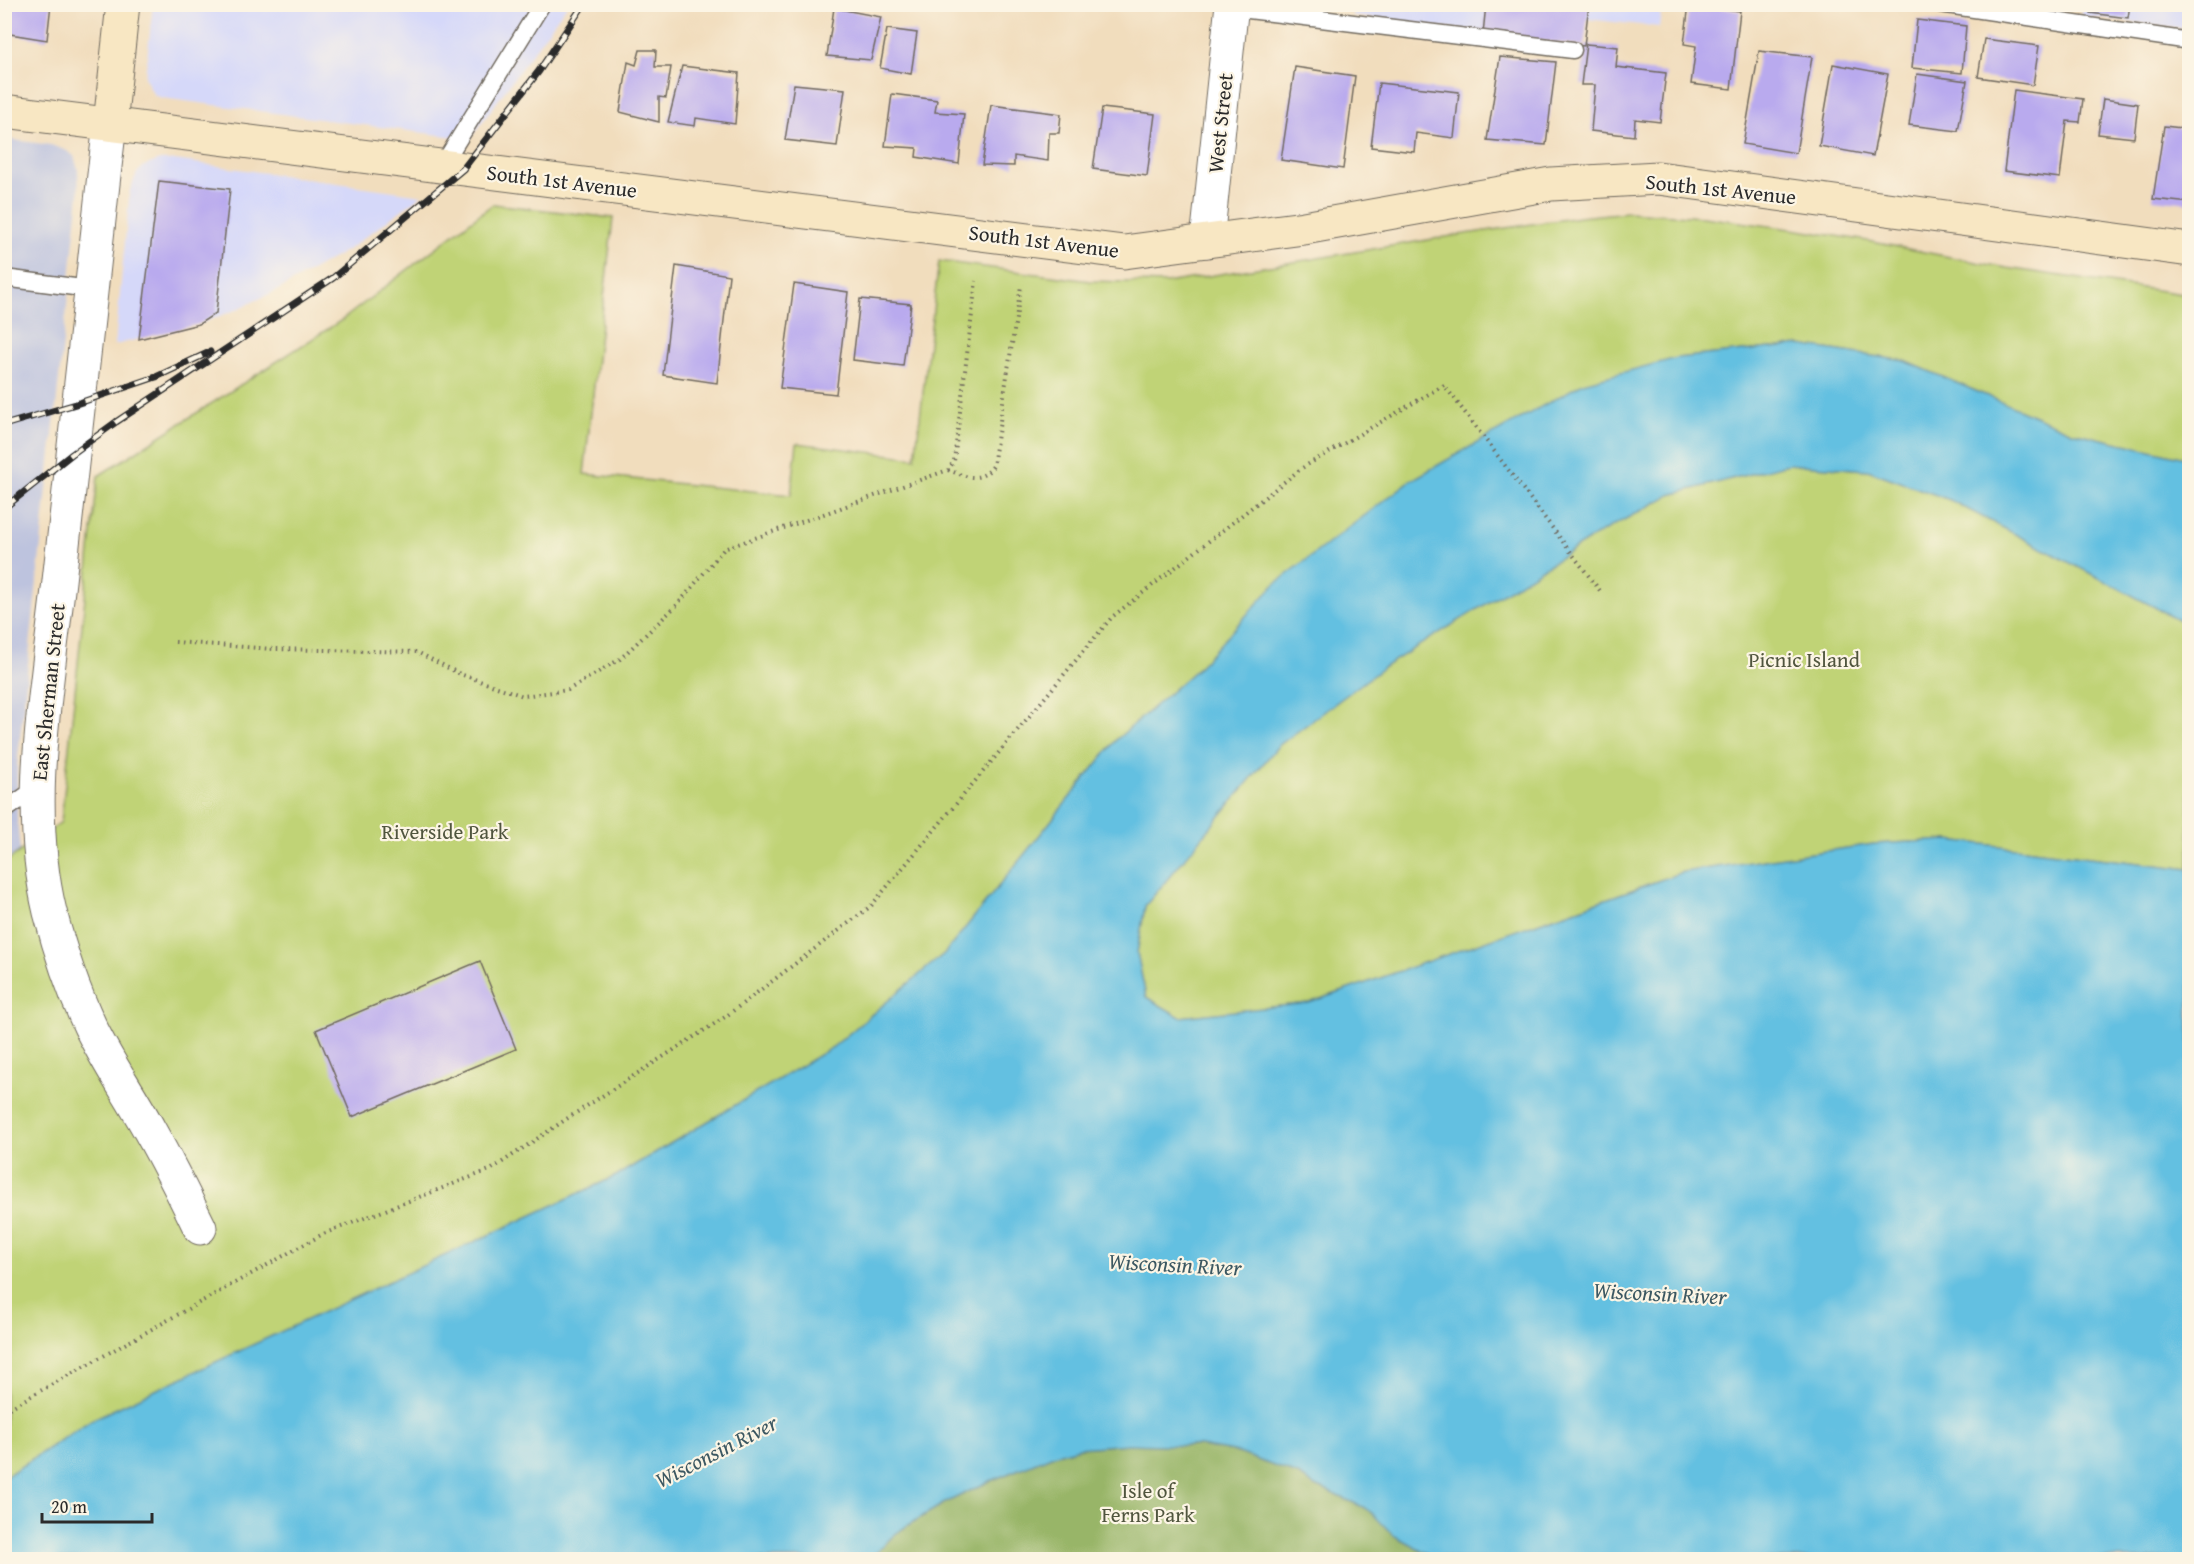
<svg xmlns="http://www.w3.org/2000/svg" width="2194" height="1564" font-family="'Gentium Book Plus',serif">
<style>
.built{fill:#d5d8f9}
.industrial{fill:#bdc3de}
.green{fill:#c0d376;stroke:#767f50;stroke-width:1.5}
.forest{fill:#98b567;stroke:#627049;stroke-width:1.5}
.water{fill:#63c0e1;stroke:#477686;stroke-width:1.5}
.building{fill:#b9aaee}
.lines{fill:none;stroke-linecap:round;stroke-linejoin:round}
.lane-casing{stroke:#70695e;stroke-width:19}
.street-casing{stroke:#70695e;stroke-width:35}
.secondary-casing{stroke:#70695e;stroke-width:35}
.path{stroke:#70695e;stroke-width:4;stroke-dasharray:1.5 4.5;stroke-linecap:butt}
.lane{stroke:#fff;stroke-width:16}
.street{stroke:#fff;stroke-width:33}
.secondary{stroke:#f8e7c3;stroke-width:33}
.rail-casing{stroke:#2b2b2b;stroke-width:7}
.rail{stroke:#fcf5e5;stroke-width:4.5;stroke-dasharray:14;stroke-linecap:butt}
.labels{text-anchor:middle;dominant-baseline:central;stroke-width:4.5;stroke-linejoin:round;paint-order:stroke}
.street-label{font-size:21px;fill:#2b2b2b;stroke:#fcf5e5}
.park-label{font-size:21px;fill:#50553e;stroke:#fcf5e5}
.water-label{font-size:22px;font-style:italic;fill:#3c5862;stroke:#fcf5e5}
</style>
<rect width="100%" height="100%" fill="#fcf5e5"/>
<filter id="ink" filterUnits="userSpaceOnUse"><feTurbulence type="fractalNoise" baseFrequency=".0167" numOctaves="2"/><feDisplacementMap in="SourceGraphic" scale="12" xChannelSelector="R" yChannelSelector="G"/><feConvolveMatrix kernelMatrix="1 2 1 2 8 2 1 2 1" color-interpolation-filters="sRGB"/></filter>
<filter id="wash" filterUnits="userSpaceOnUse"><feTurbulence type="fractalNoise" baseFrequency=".008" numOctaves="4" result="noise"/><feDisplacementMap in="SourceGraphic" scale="24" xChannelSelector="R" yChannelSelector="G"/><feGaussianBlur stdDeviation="1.35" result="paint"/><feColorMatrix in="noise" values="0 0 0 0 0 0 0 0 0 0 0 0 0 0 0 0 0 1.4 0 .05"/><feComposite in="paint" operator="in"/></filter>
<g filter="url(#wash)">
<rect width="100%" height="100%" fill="#f1ddbd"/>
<!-- built -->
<g class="built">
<path d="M1355,4l307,1 -3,22 -72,-8 -3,27 -231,-30z"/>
<path d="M153,5h414l-97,134 -308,-41 -8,-3 -9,-17z"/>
<path d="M2083,5h106v24l-108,-13z"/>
<path d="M160,160h14l248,35 -73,54 -71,41 -45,21 -34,13 -84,21 15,-155 7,-17 7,-7z"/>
</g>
<!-- industrial -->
<path class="industrial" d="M5,139l46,6 16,6 7,5 4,14 1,24 -62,572v53l3,33 -15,11z"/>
<!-- green -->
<g class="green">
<path d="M493,204l120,14 -29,256 207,21 6,-52 118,15 24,-197 151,20 76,2 286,-47 128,-19 48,-5 75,5 95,13 64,10 145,28 182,27v164l-117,-27 -167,-71 -105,-16 -123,13 -479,310 -82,72 -170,212 -113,95 -217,129 -524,244 -87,57 -1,-614 57,-41 37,-346 244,-156z"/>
<path d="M1788,464l80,6 82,30 239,125v244l-240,-29 -75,4 -191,28 -374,131 -129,14 -34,-20 -9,-44 8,-47 133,-160 106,-79 219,-136 67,-36z"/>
</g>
<!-- forest -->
<path class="forest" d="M1128,1444l72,2 39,7 59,22 18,11 47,21 9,5 21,23 36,19 30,5 -590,1 25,-25 14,-10 35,-21 47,-23 66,-27 23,-6z"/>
<!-- water -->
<path class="water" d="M1800,345l105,16 167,71 117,27v166l-239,-125 -82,-30 -80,-6 -118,31 -67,36 -219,136 -106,79 -133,160 -8,47 9,44 34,20 129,-14 374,-131 191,-28 75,-4 240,29v690h-730l-30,-5 -36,-19 -21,-22 -9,-6 -47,-21 -18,-11 -59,-22 -39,-7 -72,-2 -49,4 -23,6 -66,27 -47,23 -35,21 -14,10 -25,24h-864v-82l86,-57 525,-244 217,-129 113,-95 170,-212 82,-72 78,-85 134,-102 173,-98 94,-25z"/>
<g id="blocks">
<!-- building -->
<g class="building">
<path d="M4,4h47l-4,36 -43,-7z"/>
<path d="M1486,4h103l-5,42 -101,-12z"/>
<path d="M1689,4l51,7 -9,78 -40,-5 5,-38 -12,-2z"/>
<path d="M2091,4h39l-2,14 -38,-5z"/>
<path d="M834,8l47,9 -10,43 -44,-4z"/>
<path d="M1917,20l49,6 -4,47 -50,-5z"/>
<path d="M887,29l30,4 -6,41 -31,-6z"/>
<path d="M1984,39l55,7 -6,39 -55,-8z"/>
<path d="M1586,44l32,3 -2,20 50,6 -6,49 -25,-3 -1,17 -43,-5 4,-46h-14z"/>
<path d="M640,50h16l-1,17h16l-5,31 -7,-1v25l-39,-10 8,-50 8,3z"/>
<path d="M1759,51l53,6 -16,96 -53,-9z"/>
<path d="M1500,57l56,5 -10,83 -59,-5z"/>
<path d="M1833,64l55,10 -15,82 -54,-10z"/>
<path d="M682,66l57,7 -4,51 -39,-6 -1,8 -27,-4z"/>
<path d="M1295,67l60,9 -12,93 -62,-9z"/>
<path d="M1917,74l50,7 -9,50 -49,-6z"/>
<path d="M1379,83l80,9 -5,46 -38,-5 -2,19 -43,-5z"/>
<path d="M794,84l51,5 -8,57 -52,-6z"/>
<path d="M2014,90l69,9 -3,23 -13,-1 -7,57 -56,-7z"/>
<path d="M892,94l45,6 -2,12 29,2 -5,50 -43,-7 1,-9 -32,-2z"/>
<path d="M2103,99l35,5 -4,34 -36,-4z"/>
<path d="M991,105l70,9 -2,19h-10l-1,28 -34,-5v10l-32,-1z"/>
<path d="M1102,108l53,6 -8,62 -54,-7z"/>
<path d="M2164,126l26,3v74l-37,-4z"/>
<path d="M159,181l71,8 -14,124 -17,11 -60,15z"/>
<path d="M676,266l53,9 -12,108 -54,-8z"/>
<path d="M794,284l54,8 -12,102 -56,-6z"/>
<path d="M860,299l51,5 -8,62 -50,-6z"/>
<path d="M480,961l36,88 -164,68 -36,-87z"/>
</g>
</g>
</g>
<g filter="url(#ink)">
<use href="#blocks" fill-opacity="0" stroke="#70695e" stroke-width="1.5"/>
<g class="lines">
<!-- lane casing -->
<g class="lane-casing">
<g id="lane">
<path d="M1940,4l250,37"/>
<path d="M1232,8l341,42"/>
<path d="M442,166l100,-162"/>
<path d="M4,278l86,11"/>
<path d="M4,811l34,-24"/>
</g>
</g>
<!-- street casing -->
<g class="street-casing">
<g id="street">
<path d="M110,124c-18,152 -35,304 -51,457 -12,108 -35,224 -9,331 10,39 23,78 40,114 17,36 41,70 60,105 18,32 34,64 50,97"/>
<path d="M1207,241l25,-237"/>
</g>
</g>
<!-- secondary casing -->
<g class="secondary-casing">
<g id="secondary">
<path d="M4,111l1120,141 180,-24 247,-44 107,-6 532,72"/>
<path d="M110,124l13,-120"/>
</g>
</g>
<!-- path -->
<g class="path">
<path d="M948,470c17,6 32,14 45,-4l28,-180"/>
<path d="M175,642l98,7 144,3 43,22 63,22 45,-6 52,-31 57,-54 47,-56 224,-79 6,-9 22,-180"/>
<path d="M4,1411l319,-177 169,-65 76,-51 157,-101 146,-111 241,-289 190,-149 142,-83 157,207"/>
</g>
<!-- lane -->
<use href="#lane" class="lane"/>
<!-- street -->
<use href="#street" class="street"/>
<!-- secondary -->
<use href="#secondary" class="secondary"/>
<!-- rail casing -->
<g class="rail-casing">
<g id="rail">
<path d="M4,425l72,-21 80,-27 54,-25"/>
<path d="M4,508l68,-54 44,-32 217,-144 130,-109 76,-98 45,-67"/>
</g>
</g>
<!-- rail -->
<use href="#rail" class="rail"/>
</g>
</g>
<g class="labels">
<!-- street labels -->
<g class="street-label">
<text transform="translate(1220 123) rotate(-84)">West Street</text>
<text transform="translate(562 181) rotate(7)">South 1st Avenue</text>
<text transform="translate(1721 189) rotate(6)">South 1st Avenue</text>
<text transform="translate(1044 241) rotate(7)">South 1st Avenue</text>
<text transform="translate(48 692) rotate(-84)">East Sherman Street</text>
</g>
<!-- park labels -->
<g class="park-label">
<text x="1804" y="659">Picnic Island</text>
<text x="445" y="831">Riverside Park</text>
<text x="1148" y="1490">Isle of<tspan x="1148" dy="24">Ferns Park</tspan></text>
</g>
<!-- water labels -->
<g class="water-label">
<text transform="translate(1175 1264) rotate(3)">Wisconsin River</text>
<text transform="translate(1660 1293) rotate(3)">Wisconsin River</text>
<text transform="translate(716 1451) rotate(-27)">Wisconsin River</text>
</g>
</g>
<!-- margin -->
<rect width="2194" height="1564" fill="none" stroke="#fcf5e5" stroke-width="24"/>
<!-- scale -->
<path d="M42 1513v9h110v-9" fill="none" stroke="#2b2b2b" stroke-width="3"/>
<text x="51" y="1513" font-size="18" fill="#2b2b2b" stroke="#fcf5e5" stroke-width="4.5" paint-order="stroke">20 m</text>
</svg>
